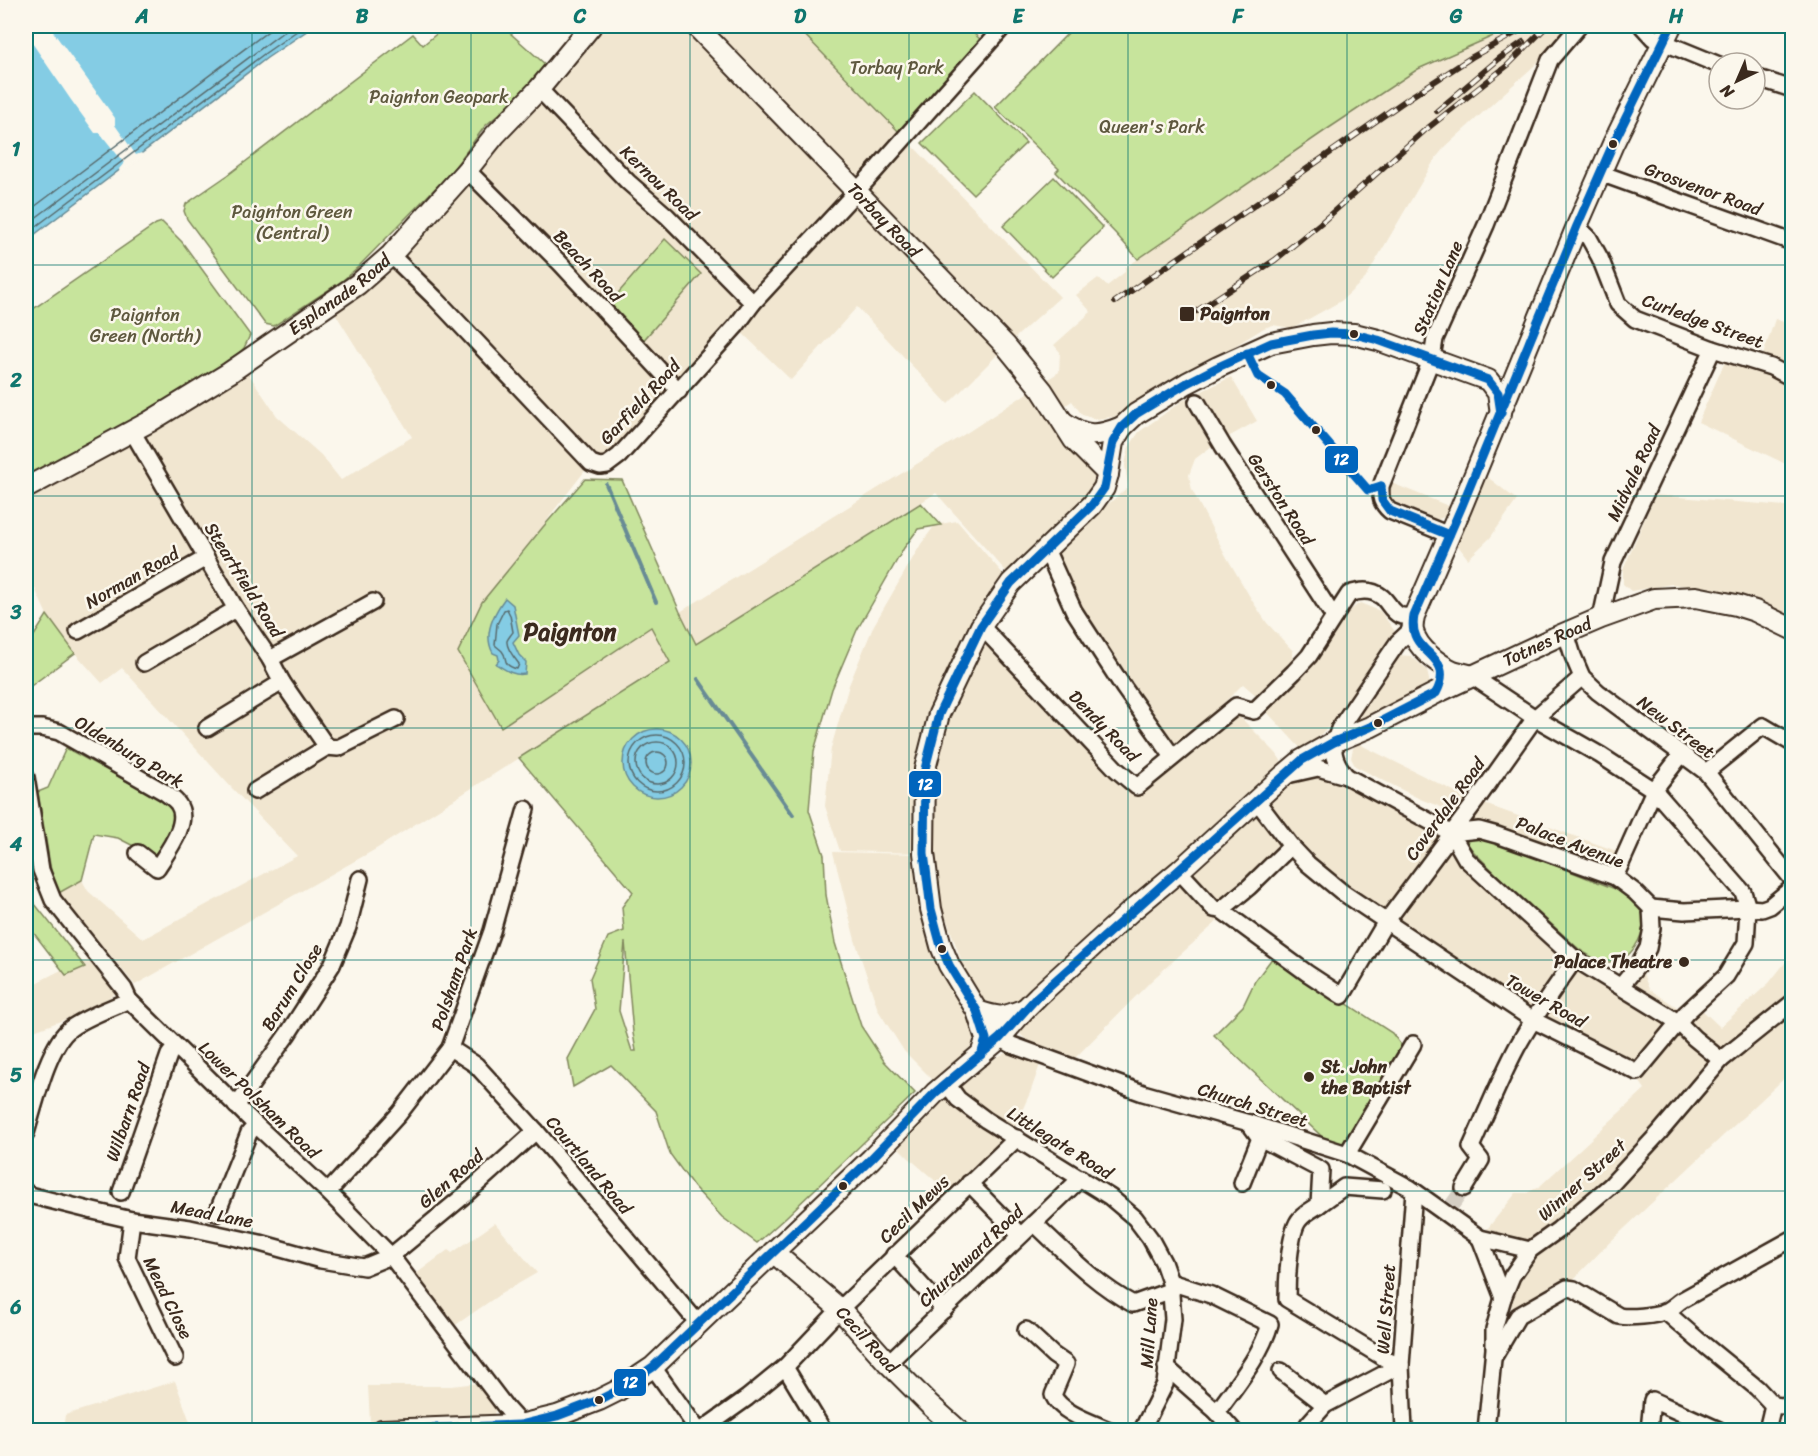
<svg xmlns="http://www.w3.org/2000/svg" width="1818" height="1456" font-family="Sriracha,sans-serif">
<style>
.built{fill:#f1e6d0}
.green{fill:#c7e49c;stroke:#81875d;stroke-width:1.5;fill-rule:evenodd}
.water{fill:#84cce4;stroke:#678b95;stroke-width:1.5}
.pier{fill:#fbf7ec}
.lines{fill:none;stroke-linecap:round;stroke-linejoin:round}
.shore{stroke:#586b6d;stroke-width:1.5}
.stream{stroke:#678b95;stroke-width:4}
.minor-tunnel{stroke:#d5cec3;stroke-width:15;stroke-dasharray:15 8;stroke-linecap:butt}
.minor-casing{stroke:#3b2a1e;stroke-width:20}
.major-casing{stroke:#3b2a1e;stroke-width:24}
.minor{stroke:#fbf7ec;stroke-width:15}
.major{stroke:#fbf7ec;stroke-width:20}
.rail-casing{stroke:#3b2a1e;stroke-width:6}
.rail{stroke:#fbf7ec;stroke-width:4;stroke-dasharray:11;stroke-linecap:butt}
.bus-1-casing{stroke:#fbf7ec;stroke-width:14}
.bus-1{stroke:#0065bd;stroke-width:9}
.grid{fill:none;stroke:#0f766e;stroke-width:1.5;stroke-opacity:0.55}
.bus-dot{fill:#3b2a1e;stroke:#fbf7ec;stroke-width:2}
.labels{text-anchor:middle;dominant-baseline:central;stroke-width:5;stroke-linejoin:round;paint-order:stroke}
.park-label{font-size:18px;fill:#5e583e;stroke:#fbf7ec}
.street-label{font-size:18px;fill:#3b2a1e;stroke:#fbf7ec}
.poi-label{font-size:18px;font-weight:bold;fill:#3b2a1e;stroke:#fbf7ec;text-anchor:start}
.district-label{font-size:24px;font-weight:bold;fill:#3b2a1e;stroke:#fbf7ec}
.line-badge{stroke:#fbf7ec;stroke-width:2}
.badge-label{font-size:16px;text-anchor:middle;font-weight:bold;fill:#fff}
.neatline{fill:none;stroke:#0f766e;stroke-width:2}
.grid-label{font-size:20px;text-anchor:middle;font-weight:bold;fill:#0f766e}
</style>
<rect width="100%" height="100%" fill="#fbf7ec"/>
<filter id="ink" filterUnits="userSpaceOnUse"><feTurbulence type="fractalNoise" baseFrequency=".0167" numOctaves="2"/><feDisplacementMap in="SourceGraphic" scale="12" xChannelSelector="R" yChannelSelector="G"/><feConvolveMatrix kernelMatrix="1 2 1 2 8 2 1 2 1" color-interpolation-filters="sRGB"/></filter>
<g filter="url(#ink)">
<!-- built -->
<g class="built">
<path d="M606,26h190l264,271 -54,49 -58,58 -91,-97 -66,73 -55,-53 -117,129 -28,7 -39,50 -9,14 109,100 19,35 -295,187 -241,136 -25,-30 -20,-15 -35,-45 27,-15 6,11 55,48 154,-83 -67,-70 -108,-118 -20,15 -27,-30 -28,-38 -15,-33 -6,1v-79l8,-7 100,-56 112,-71 31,46 44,39 20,25 71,-43 -82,-132 28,-21 207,-228z"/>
<path d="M965,26h39l-18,20z"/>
<path d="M1516,26h56l-37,39 -91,83 -9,11 -70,120 -24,22 -36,20 -14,7 -18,-3 -9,3 -144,88 -24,3 -14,-4 -10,-14 -24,16 32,45 22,17 -1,6 -89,93 -76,-85 -240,151 -16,-32 288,-180 91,-60 1,-20 -6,-7 37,-33 -15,-17 22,-17 9,8 18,-14v-4l13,-9 188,-129 92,-61z"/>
<path d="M1775,319l17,6v142l-94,-45 26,-58 3,-3 8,1 23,8z"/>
<path d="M1231,377l26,44 -45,25 -17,13 -6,16 3,15 34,66 27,46 14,21 26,28 -1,12 -34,34 -15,-13 -70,70 -98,-146 -23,-55 76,-66 -3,-22 4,-18 10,-15 43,-31z"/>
<path d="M1485,475l32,25 -27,38 -22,21 -12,-16z"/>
<path d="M1389,482l62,25 -5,9 -14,6 -40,-16 -7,-9z"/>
<path d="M1655,495l130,11 7,5v109l-33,-19 -42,-11 -45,-6 -41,7 -8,-7v-14z"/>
<path d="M957,521l54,62 -72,131 -15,139 -84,-2 -15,-45 6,-58 18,-63 25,-60 47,-81 14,-19z"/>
<path d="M1360,603l20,8 17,23 -32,47 -33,43 -29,27 -37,-40 44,-42 36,-56z"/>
<path d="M985,644l41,35 109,113 99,-81 42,42 8,12 -272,243 -15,6 -13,-11 -8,-11 -12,-24 -29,-81 -3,-32 -1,-83 17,-54z"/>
<path d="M1397,655l14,1 16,14 4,20 -84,42z"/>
<path d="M1359,744l113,56 -10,15 -42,-16 -65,-33 -4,-8 2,-10z"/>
<path d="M1318,768l133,64 25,-31 149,53 -10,23 -118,-42 -45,-3 14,27 109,100 46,27 18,-22 10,25 37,24 14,-5 20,19 49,-44 23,-29v117l-183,172 -42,43 -49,27 -15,-15 27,-48 -50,-12 36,-45h11l13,-7 105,-97 -5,-7 -3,-10 -29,-15 -223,-134 -94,-77 -62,65 -77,69 -79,80 -40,-15 -12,-10 -1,-6 4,-7 259,-246z"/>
<path d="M833,852l84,2 15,94 16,37 30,45 1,9 -45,42 -30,-30 -26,-41 -23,-70z"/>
<path d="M93,959l23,34 -26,17 -64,24v-46l45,-23z"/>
<path d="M1006,1053h7l28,9 -11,31 -15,33 -12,17 -54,53 -2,-5 -38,-33 -13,-13 70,-65 29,-22z"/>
<path d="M495,1223l42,50 -38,22 -45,31 -38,-52 32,-24 4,3z"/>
<path d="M175,1381l18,49h-130l2,-15z"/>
<path d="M478,1383l18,25 -3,8 -11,4 -49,2h-63l-2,-36h83z"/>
</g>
<!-- green -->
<g class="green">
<path d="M446,26h56l44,39 -35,39 -26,22 -33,45 -94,96 -16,14 -68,45 -9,-2 -78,-105 -3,-8 2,-7 42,-29 185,-141 10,11z"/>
<path d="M796,26h169l15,13 -80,94z"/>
<path d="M1075,26h441l-98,43 -92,61 -188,129 -22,-25 -60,-62 3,-3 -64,-62z"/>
<path d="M975,91l51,52 -53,51 -51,-51z"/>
<path d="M1054,177l49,51 -51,49 -49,-51z"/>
<path d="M162,222l20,20 68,93 -6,13 -14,14 -92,58 -112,60v-166l130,-90z"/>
<path d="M665,239l36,35 -60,69 -34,-37z"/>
<path d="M585,479l37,1 58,132 16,32 225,-141 20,22 -23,4 -14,19 -47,82 -25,59 -18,62 -5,59 15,45 2,40 9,48 26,83 23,35 31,32 -129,124 -29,26 -35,-26 -28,-30 -24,-33 -14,-43 -45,-46 -38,22 -5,-28 27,-50 -5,-31 18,-41 16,-6 -2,-24 11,-15 -114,-134 151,-96 -19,-35 -150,100 -43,-75 24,-50 61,-75zM625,942l8,91 3,18h-4l-13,-40z"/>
<path d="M47,615l28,38 -47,35 2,-46z"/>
<path d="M66,748l92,50 15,12 3,17 -14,22 -8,5 -7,-1 -29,-15 -24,-4 -12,46 -27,15 -17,-103 10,-4z"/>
<path d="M1463,838h22l138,54c8,7 19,15 20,26 2,18 -13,45 -33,44 -11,0 -20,-6 -30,-12l-84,-76 -22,-22z"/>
<path d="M26,876l8,27 51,64 -19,8 -40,-52z"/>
<path d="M1276,953l65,47 51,33 9,12 2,7 -56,91 -8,4h-6l-119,-112 29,-29 12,-25z"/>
</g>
<!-- water -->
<g class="water">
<path d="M26,26h288l-47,32 -241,183z"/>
<path d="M505,598l8,7 6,30 -6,7 6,13 7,7 -1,12c-12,2 -19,-4 -29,-10l3,-4 -1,-5 -5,-2c-10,-18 1,-40 12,-55z"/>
<circle cx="657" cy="763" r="34"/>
</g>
<!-- pier -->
<path class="pier" d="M26,26h23l66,92v7l21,30 5,-2 3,3 -24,18 -1,-5 5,-6 -24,-30h-5l-24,-33 -45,-66z"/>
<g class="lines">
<!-- shore -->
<g class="shore">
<path d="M26,213l249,-187"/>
<path d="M26,225l265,-199"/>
<path d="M26,234l238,-180 40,-28"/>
<path d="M507,609l3,6 3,17c-1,1 -6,8 -6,9 -1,7 8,18 12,23l-2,5c-17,-5 -8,-10 -15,-18 -2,-2 -5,-4 -7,-6l2,-21 7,-14z"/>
<circle cx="657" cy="763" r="28"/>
<circle cx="657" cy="763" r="21"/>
<circle cx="657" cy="763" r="11"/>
</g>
<!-- stream -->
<g class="stream">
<path d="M606,484l50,118"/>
<path d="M698,679l95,136"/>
</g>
<!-- minor-tunnel -->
<path class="minor-tunnel" d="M1452,1205l12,-17"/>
<!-- minor casing -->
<g class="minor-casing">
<g id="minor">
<path d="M1642,26l11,12 66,27"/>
<path d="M1755,77l37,12"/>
<path d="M539,89l89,93 39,34 86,87"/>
<path d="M467,170l93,93 119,128"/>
<path d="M1600,173l192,69"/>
<path d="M1577,226l12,12 11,20 18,46 17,15 78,30 58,18 21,11"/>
<path d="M391,255l45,44 155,164 9,3 7,-1 12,-9 117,-130 17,-23 114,-123 137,-154"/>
<path d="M1197,402l26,44 111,171"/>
<path d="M132,431l104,178 34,50 12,23 45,65"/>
<path d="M1449,535l-59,-24c-9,-8 -10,-13 -9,-25l51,-128 3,-19 51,-114 64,-165 29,-34"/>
<path d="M1046,549l28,62 50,77 49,69"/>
<path d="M1601,618l12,-56 100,-213"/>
<path d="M981,626l136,144 20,17 99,-81 18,5 40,-39 15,-16 40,-62c11,-4 23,-5 33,3 6,5 9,14 17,18 4,2 11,1 15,1"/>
<path d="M78,631l128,-73"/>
<path d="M1566,633l7,23 9,21 16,15 108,80 86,107"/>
<path d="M270,659l103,-57"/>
<path d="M144,663l92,-54"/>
<path d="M26,728h16l17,4 105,60c5,4 11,7 14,12 13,18 -11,48 -21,64l-19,-15"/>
<path d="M207,728l75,-46"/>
<path d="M1706,772l57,-46 29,17"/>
<path d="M1287,775l31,-7 28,8 105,57"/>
<path d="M1346,776c-14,-18 -15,-26 -7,-47l59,-87 14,-13"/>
<path d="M26,777l15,93 12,30 71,89 5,11 127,125 72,67 63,64 116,153 19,21"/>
<path d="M255,791l72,-44 11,1 58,-29"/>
<path d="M1256,800l35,46 17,18 34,28 191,128 104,52 49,-59 40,-37 20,-33 2,-35 -5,-16 -89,-102 -54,-35 -65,-37 -63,-42"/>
<path d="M1179,871l35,38 7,1 86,63 35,23 43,-73 91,-122 59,-83 47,-41"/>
<path d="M1615,877l39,-87 28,-36"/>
<path d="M1651,908l33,3 64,-3 14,1 8,-3 22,-18"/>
<path d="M1221,910l28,-23 42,-41"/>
<path d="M1621,986l18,-22 9,-16 4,-20 -1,-20 -16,-16 -20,-15 -118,-42 -18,-5 -28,3 15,26 109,100 103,63 16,16 27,22"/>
<path d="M995,1032l5,6 12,7 131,48 106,30 98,31 63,34 70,50 50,12"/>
<path d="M450,1048l26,17 60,66 162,192"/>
<path d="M947,1084l11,15 28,21 124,77 25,21 15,20 13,24 7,20 3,37 -8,65 -23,46"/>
<path d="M236,1106l51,-71 45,-70 16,-38 12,-48"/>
<path d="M1249,1123l11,15 61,32 -2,35 25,-18 39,3"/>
<path d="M26,1133c8,-26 22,-89 45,-105 17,-12 39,-19 58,-28"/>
<path d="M1347,1154l66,-110"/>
<path d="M969,1183l51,52"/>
<path d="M1242,1183l18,-45"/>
<path d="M1464,1188l17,-28 -10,-13c15,-33 29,-68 46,-100 17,-31 38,-59 58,-88"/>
<path d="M26,1192l3,3 64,16 39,9 58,8 70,15 61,17 43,7 27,-11 75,-62 70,-63"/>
<path d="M121,1192l48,-137 6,-8"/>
<path d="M328,1192l71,-78 51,-66 42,-117 34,-122"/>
<path d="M1319,1205c-6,4 -14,8 -19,14 -11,11 -13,63 -13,80l102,62 12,4"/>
<path d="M217,1213l32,-80 7,-8"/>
<path d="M132,1220l-5,38 48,100"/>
<path d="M1034,1223c31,29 61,61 99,81l39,-14"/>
<path d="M1480,1238l23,60"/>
<path d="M894,1255l50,55"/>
<path d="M1170,1282l41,13 59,29c-9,32 -34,61 -53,88"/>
<path d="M1666,1312l31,27 60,49 16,17 19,2"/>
<path d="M1026,1330l27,25 13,9 -13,31c8,18 38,27 56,35"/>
<path d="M1495,1355l23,-39 49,-28 7,1 45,27c10,2 37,0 47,-5 6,-2 11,-8 16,-11l110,-61"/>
<path d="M888,1363l193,-185"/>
<path d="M653,1367l45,63"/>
<path d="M785,1367l38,63"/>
<path d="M1166,1367l51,45 16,18"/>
<path d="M1281,1371l44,34"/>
<path d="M1308,1424l17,-19 76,-40"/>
<path d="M702,1430l45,-32 38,-31 55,-58 177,-171"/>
<path d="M1404,1430l-3,-65 13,-174"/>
<path d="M1486,1430l8,-81v-20l9,-31 9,-22 18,-26 28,-20 52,-44 49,-53 62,-73 71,-57"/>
<path d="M1649,1430l3,-30 67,30"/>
<path d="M1767,1430l6,-25"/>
</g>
</g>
<!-- major casing -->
<g class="major-casing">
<g id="major">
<path id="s1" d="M696,26l310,320 36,44 32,50 34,34"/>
<path d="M1063,422c23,16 34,15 59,5"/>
<path id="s2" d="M26,488l123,-66 80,-49 129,-89 33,-29 76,-85 28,-35 44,-46 52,-63"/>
<path d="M1472,676c-6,-2 -13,-3 -19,-5 -15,-7 -36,-23 -40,-40 -1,-5 0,-10 1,-15l47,-108 116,-282 36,-82 58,-118"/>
<path d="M977,1011c24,8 25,7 48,-2"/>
<path d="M981,1055l5,-16 -9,-28 -28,-46 -8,-19 -10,-37 -7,-56 1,-84 14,-55 42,-88 30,-43 81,-78 12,-17 4,-14 5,-32 9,-15 14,-13 51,-31 31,-16 53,-24 42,-8 18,-2 23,1 24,6 110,40 10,13 3,20"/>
<path id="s3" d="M773,1252l67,57 48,54 42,42 28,25"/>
<path id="s4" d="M382,1430l138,-5 37,-9 42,-16 18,-9 36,-24 218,-208 64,-66 65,-55 25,-29 13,-13 92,-84 49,-41 104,-95 19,-16 32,-18 36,-15 66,-34 118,-55 47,-20 53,-19 42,-2 40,8 19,6 37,18"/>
</g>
</g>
<!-- minor -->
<use href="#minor" class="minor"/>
<!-- major -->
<use href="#major" class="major"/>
<!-- rail casing -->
<g class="rail-casing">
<g id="rail">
<path d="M1437,111l63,-53 23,-16"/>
<path d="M1115,302l294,-204 63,-41 56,-31"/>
<path d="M1197,311l78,-51 47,-38 102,-91 84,-66 39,-39"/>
</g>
</g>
<!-- rail -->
<use href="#rail" class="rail"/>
<!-- bus-1 casing -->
<g class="bus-1-casing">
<g id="bus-1">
<path d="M1247,353l11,23 27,18 83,96 13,-4"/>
<path d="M1381,486l1,14 8,11 59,24"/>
<path d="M981,1055l5,-16 -9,-28 -28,-46 -8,-19 -10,-37 -7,-56 1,-84 14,-55 42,-88 30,-43 81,-78 12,-17 9,-46 9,-15 14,-13 51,-31 31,-16 53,-24 42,-8 18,-2 23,1 24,6 110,40 10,13 3,20"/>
<path d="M382,1430l138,-5 37,-9 42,-16 18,-9 36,-24 218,-208 64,-66 65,-55 38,-42 264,-236 32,-18 36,-15 66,-34c22,-41 -30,-36 -22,-77l47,-108 116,-282 36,-82 58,-118"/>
</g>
</g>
<!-- bus-1 -->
<use href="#bus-1" class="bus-1"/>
</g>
</g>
<!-- grid -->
<path class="grid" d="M252,26v1404M471,26v1404M690,26v1404M909,26v1404M1128,26v1404M1347,26v1404M1566,26v1404M26,265h1766M26,496h1766M26,728h1766M26,960h1766M26,1191h1766"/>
<!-- markers -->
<g class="bus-dot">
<circle cx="1613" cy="144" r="5"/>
<rect x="1179" y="306" width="16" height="16" rx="3"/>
<circle cx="1354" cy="334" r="5"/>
<circle cx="1271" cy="385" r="5"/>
<circle cx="1316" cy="430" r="5"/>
<circle cx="1378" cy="723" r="5"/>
<circle cx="942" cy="949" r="5"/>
<circle cx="1684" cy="962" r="6"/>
<circle cx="1309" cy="1077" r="6"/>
<circle cx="843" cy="1186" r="5"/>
<circle cx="599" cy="1400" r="5"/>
</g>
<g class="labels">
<!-- park labels -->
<g class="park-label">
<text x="897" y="68">Torbay Park</text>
<text x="439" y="97">Paignton Geopark</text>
<text x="1152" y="127">Queen's Park</text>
<text x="292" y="212">Paignton Green<tspan x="292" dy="21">(Central)</tspan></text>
<text x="145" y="315">Paignton<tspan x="145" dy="21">Green (North)</tspan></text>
</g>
<!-- street labels -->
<g class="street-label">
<text transform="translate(659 183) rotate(44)">Kernou Road</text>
<text transform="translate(1703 189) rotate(20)">Grosvenor Road</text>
<text stroke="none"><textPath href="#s1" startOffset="270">Torbay Road</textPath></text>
<text transform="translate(588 266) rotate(47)">Beach Road</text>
<text transform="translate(1438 288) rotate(-67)">Station Lane</text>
<text stroke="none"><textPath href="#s2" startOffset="369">Esplanade Road</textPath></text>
<text transform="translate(1703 321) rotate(20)">Curledge Street</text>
<text transform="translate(640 402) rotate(-47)">Garfield Road</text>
<text transform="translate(1634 473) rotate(-65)">Midvale Road</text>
<text transform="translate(1281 499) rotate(57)">Gerston Road</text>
<text transform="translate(132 578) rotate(-30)">Norman Road</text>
<text transform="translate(244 580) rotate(58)">Steartfield Road</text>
<text stroke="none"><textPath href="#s4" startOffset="1446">Totnes Road</textPath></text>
<text transform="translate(1104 726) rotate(46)">Dendy Road</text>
<text transform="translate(1676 727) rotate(37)">New Street</text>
<text transform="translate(129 752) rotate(31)">Oldenburg Park</text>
<text transform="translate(1445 809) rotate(-54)">Coverdale Road</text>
<text transform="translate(1570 842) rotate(21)">Palace Avenue</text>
<text transform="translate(454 979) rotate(-71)">Polsham Park</text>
<text transform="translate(292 987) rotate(-58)">Barum Close</text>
<text transform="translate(1546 1001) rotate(30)">Tower Road</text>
<text transform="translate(259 1100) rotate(44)">Lower Polsham Road</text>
<text transform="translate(1253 1105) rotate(17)">Church Street</text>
<text transform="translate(128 1112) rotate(-71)">Wilbarn Road</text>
<text transform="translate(1060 1143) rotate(32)">Littlegate Road</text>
<text transform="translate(589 1165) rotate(50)">Courtland Road</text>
<text transform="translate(451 1179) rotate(-41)">Glen Road</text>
<text transform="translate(1582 1180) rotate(-42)">Winner Street</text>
<text transform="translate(914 1209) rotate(-44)">Cecil Mews</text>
<text transform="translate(212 1214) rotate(11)">Mead Lane</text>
<text transform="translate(971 1256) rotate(-44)">Churchward Road</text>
<text transform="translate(168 1298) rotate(64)">Mead Close</text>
<text transform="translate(1386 1309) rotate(-86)">Well Street</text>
<text transform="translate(1149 1333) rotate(-86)">Mill Lane</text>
<text stroke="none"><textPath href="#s3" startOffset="129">Cecil Road</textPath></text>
</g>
<!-- poi labels -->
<g class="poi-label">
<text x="1200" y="314">Paignton</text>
<text x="1672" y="962" text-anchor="end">Palace Theatre</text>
<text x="1321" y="1067">St. John<tspan x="1321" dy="21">the Baptist</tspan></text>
</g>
<!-- district labels -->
<g class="district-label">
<text x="570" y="632">Paignton</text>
</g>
</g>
<g class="line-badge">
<rect x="1324" y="445" width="35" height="29" rx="6" fill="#0065bd"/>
<rect x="908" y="770" width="34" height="28" rx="6" fill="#0065bd"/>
<rect x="613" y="1368" width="34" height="29" rx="6" fill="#0065bd"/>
</g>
<g class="badge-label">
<text x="1341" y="465">12</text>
<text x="925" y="790">12</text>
<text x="630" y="1388">12</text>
</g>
<!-- margin -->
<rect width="1818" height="1456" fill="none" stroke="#fbf7ec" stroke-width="66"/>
<!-- north arrow -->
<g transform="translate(1737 81) rotate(224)"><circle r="28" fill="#fbf7ec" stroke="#aea59a" stroke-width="1.5"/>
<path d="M0-4.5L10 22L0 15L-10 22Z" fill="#3b2a1e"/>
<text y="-9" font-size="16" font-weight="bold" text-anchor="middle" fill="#3b2a1e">N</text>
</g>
<rect x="33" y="33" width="1752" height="1390" class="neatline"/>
<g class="grid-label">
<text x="142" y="23">A</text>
<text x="362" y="23">B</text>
<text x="580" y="23">C</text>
<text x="800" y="23">D</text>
<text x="1018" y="23">E</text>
<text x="1238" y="23">F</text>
<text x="1456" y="23">G</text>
<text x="1676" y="23">H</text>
<text x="16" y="156">1</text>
<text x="16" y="387">2</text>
<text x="16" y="619">3</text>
<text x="16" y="851">4</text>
<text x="16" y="1082">5</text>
<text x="16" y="1314">6</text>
</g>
</svg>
